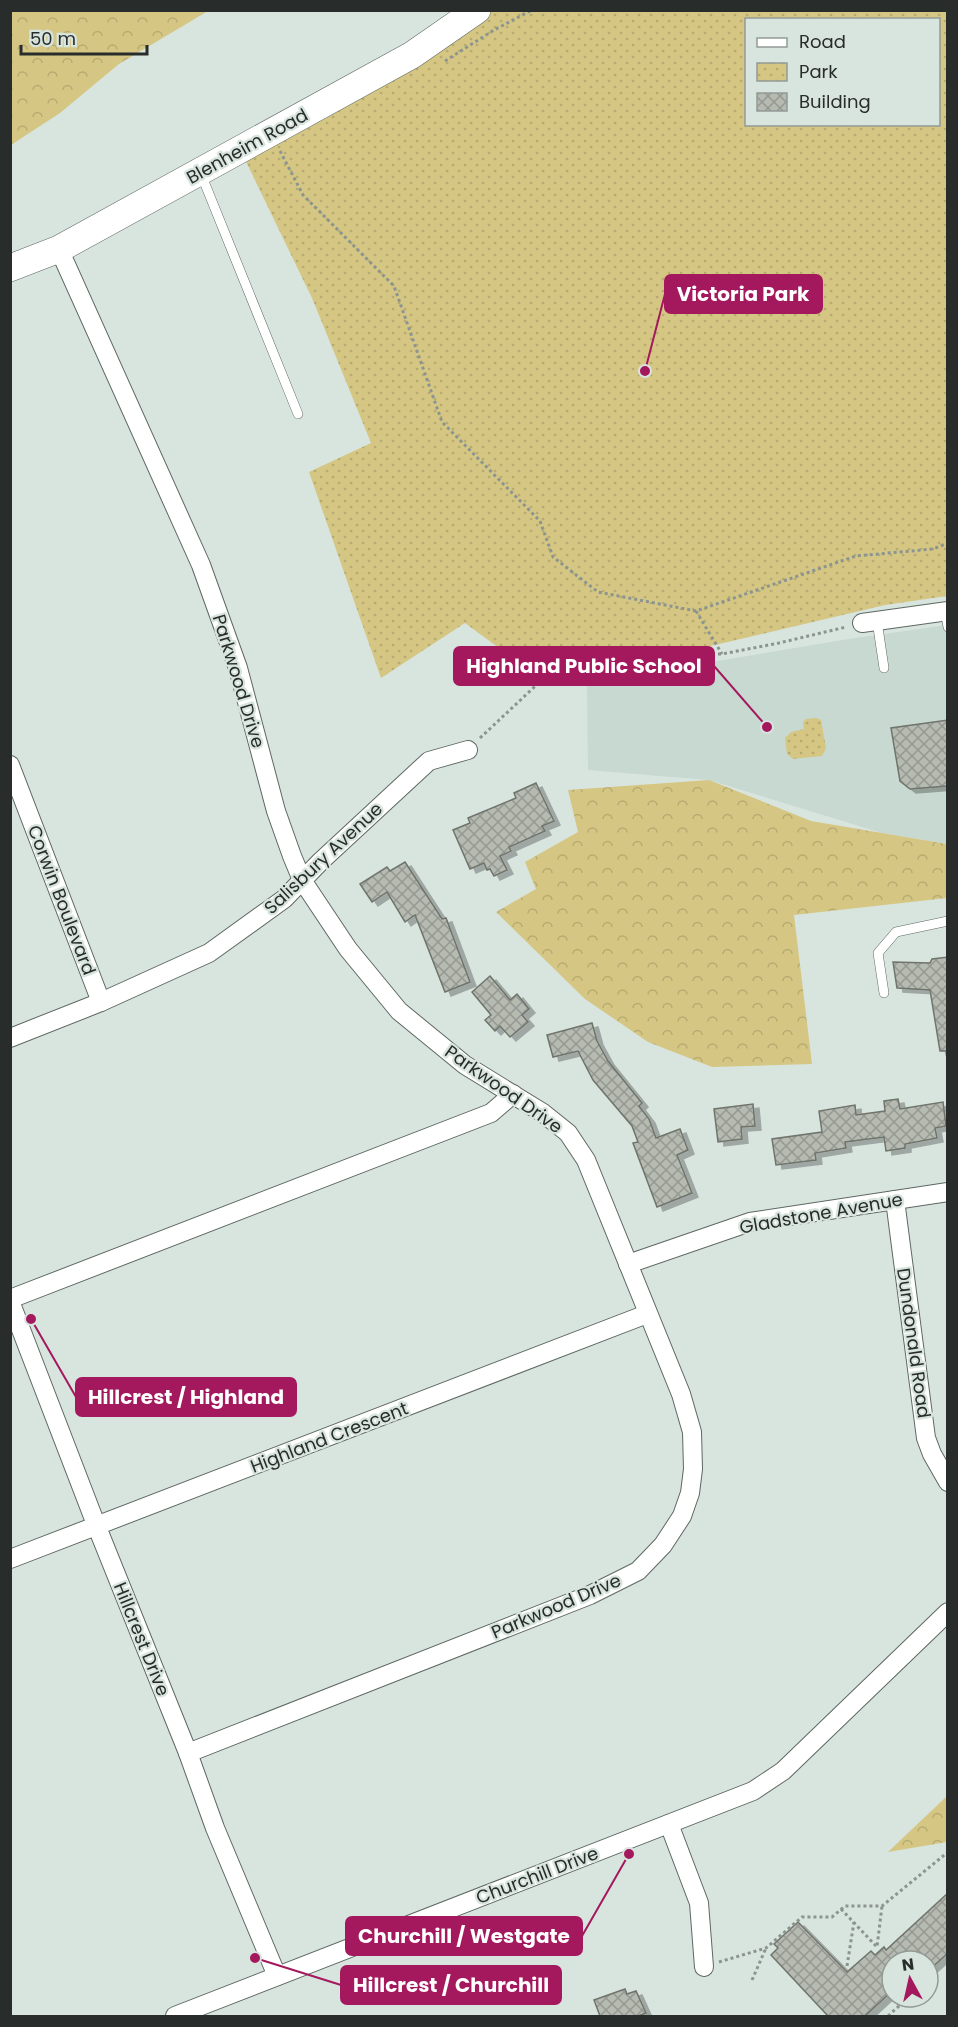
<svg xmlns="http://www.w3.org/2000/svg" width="958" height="2027" font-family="Poppins,sans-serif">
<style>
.built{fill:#c7d9d1}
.forest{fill:url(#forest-crowns)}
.park{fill:url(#park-dots);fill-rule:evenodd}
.building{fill:url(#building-cross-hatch);stroke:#6f746c;stroke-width:1.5;filter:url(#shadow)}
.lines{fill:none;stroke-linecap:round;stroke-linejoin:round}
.lane-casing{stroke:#5e6863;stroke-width:10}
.street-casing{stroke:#5e6863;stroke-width:20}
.secondary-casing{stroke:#5e6863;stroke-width:28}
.path{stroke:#8b9490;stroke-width:3;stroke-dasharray:3 3;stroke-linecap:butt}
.lane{stroke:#fff;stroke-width:9}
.street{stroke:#fff;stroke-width:18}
.secondary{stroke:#fff;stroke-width:27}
.labels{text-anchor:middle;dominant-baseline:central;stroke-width:4.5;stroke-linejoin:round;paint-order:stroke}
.street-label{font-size:18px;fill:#282c2a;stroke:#d8e4de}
.leader{fill:none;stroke:#a4185e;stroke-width:2}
.callout-dot{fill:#a4185e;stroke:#d8e4de;stroke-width:2}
.callout{fill:#a4185e;stroke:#a4185e;stroke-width:2}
.callout-label{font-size:20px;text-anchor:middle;font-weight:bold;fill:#fff}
</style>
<defs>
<pattern id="forest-crowns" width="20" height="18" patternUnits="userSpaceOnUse" patternTransform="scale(1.5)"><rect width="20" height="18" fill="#d5c783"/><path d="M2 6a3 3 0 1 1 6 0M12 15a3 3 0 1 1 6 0" fill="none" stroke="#b7ab71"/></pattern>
<pattern id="park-dots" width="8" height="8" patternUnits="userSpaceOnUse" patternTransform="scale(1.5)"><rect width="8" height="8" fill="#d5c783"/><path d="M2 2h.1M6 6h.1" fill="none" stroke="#b7ab71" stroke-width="1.8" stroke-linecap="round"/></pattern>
<pattern id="building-cross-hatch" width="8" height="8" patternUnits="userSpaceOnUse" patternTransform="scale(1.5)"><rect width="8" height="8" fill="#b6bbb2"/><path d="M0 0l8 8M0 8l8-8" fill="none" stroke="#949891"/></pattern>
<filter id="shadow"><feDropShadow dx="6" dy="4" stdDeviation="0" flood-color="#0004"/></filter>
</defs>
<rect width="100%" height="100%" fill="#d8e4de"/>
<!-- built -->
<path class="built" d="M947,625v219l-65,-11 -173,-53 -121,-10 -1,-87 262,-44z"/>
<!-- forest -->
<g class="forest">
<path d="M11,10h197v1l-89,53 -59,49 -49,32z"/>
<path d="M709,780l102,41 136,23v54l-153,17 18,149 -100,3 -64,-25 -63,-43 -89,-87 40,-23 -11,-27 53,-30 -10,-42z"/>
<path d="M947,1796v46l-59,10z"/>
</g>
<!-- park -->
<g class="park">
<path d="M470,11h477v585l-62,9 -183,43 -181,16 -56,-41 -84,55 -72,-206 62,-29 -59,-145 -75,-155zM746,20h192v104h-192z"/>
<path d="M816,718l5,2 5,28 -4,8 -29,3 -6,-5 -2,-16 6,-6 13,-3 -1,-7 3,-3z"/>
</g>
<!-- building -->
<g class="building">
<path d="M948,720v66l-38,3 -10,-8 -9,-53z"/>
<path d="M536,783l18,38 -12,5 3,5 -36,16 2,4 -11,5 7,14 -13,6 -4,-7 -3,1 -3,-7 -14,6 -17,-39 17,-7 -2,-5 48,-20 -2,-5z"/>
<path d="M405,862l37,57 4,-1 24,64 -25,10 -30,-77 -10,7 -18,-30 -15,10 -12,-18 27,-17 3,4z"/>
<path d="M948,957v94h-8l-10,-61 -33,-2 -4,-26 37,1 2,-4z"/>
<path d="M490,976l20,24 7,-6 12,15 -7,6 6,7 -18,15 -10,-11 -5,5 -10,-11 6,-5 -19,-23z"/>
<path d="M592,1023l5,18 11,20 34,42 -3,3 10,13 7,19 24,-9 8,21 -11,5 15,38 -35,14 -24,-64 5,-1 -6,-16 -39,-46 -15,-29 -25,6 -6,-22z"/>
<path d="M898,1099l2,10 43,-7 3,24 -11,2 2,10 -32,6v4l-19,3 -2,-14 -39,5 1,6 -31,5 1,7 -40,5 -4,-26 50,-7 -3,-21 36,-6 1,10 29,-4 -1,-10z"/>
<path d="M753,1104l2,22 -14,1 1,12 -24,3 -4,-33z"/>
<path d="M948,1893v60l-20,18v-10h-36v30l-27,25h-37l-57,-61 7,-7 -4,-4 24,-22 49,50 24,-21 4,4 9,-8 2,3z"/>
<path d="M625,1989l2,5 9,-3 10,22 -8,3h-38l-6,-16z"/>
</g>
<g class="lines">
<!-- lane casing -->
<g class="lane-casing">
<g id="lane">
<path d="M201,174l97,240"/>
<path d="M945,611l3,16"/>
<path d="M877,621l7,47"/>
<path d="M884,993l-6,-40 18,-21 52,-11"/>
</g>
</g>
<!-- street casing -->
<g class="street-casing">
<g id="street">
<path d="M59,249l142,316 37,103 38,143 16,45 10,24 46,69 51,62 66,54 78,48 25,20 18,27 95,234 11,38 1,37 -3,24 -8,23 -19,29 -25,26 -48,24 -402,158"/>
<path d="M862,623l86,-12"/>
<path d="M10,765l91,237"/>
<path d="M10,1038l91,-36 108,-49 75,-54 37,-38 108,-100 39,-11"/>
<path d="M895,1200l31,238 6,16 16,28"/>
<path d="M628,1264l122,-42 198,-30"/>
<path d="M10,1299l481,-186 22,-19"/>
<path d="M10,1301l87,226 91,226 27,75 62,148"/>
<path d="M10,1559l637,-245"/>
<path d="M669,1824l30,79 5,64"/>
<path d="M175,2016l578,-225 30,-20 165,-159"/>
</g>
</g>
<!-- secondary casing -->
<g class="secondary-casing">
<path id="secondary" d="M10,268l49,-19 353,-194 65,-45"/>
</g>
<!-- path -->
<g class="path">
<path d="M445,61l49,-31 38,-20"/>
<path d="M280,151l23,44 91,91 48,136 98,99 13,36 45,35 98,19 160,-55 77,-7 15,-6"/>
<path d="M696,611l26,43"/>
<path d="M480,738l82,-77 85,-12 27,6 48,-1 57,-11 67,-16"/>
<path d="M841,1909l36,38 5,-41"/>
<path d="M719,1962l47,-14 36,-31h30l13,-11h37l66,-54"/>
<path d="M847,1966l7,-44"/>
<path d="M752,1980l14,-32"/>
<path d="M888,2016l21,-19"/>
</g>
<!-- lane -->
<use href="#lane" class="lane"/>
<!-- street -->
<use href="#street" class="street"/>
<!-- secondary -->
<use href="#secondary" class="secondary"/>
</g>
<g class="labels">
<!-- street labels -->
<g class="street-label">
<text transform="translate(247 146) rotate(-29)">Blenheim Road</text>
<text transform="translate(239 681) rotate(73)">Parkwood Drive</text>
<text transform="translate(323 858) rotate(-43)">Salisbury Avenue</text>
<text transform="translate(62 900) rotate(69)">Corwin Boulevard</text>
<text transform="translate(504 1089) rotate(35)">Parkwood Drive</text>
<text transform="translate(821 1213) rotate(-10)">Gladstone Avenue</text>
<text transform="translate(914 1343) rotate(82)">Dundonald Road</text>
<text transform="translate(329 1437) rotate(-21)">Highland Crescent</text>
<text transform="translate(556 1606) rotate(-23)">Parkwood Drive</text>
<text transform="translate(142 1639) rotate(68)">Hillcrest Drive</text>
<text transform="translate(537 1875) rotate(-21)">Churchill Drive</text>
</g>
</g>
<!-- callouts -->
<path class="leader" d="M645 371L665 294M767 727L714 666M31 1319L76 1397M629 1854L582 1936M255 1958L341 1985"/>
<g class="callout-dot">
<circle cx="645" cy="371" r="6"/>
<circle cx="767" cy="727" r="6"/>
<circle cx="31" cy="1319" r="6"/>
<circle cx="629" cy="1854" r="6"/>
<circle cx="255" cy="1958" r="6"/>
</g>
<g class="callout">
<rect x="665" y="275" width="157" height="38" rx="6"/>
<rect x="454" y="647" width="260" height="38" rx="6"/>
<rect x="76" y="1378" width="220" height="38" rx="6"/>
<rect x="346" y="1917" width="236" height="38" rx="6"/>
<rect x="341" y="1966" width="220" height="38" rx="6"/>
</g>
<g class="callout-label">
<text x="743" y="301">Victoria Park</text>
<text x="584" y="673">Highland Public School</text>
<text x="186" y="1404">Hillcrest / Highland</text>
<text x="464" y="1943">Churchill / Westgate</text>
<text x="451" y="1992">Hillcrest / Churchill</text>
</g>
<!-- border -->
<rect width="958" height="2027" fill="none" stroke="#282c2a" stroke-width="24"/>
<!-- legend -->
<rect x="745" y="18" width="195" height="108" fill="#d8e4de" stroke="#929a96" stroke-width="1.5"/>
<rect x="757" y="38" width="30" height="9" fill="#ffffff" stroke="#929a96" stroke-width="1.5"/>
<text x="799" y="48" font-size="18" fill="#282c2a">Road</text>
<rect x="757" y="63" width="30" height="18" fill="url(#park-dots)" stroke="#929a96" stroke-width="1.5"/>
<text x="799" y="78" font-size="18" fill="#282c2a">Park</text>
<rect x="757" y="93" width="30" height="18" fill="url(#building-cross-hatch)" stroke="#929a96" stroke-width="1.5"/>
<text x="799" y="108" font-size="18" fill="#282c2a">Building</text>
<!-- north arrow -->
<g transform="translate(910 1979) rotate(352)"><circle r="28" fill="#d8e4de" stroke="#929a96" stroke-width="1.5"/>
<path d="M0-4.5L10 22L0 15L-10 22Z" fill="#a4185e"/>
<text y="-9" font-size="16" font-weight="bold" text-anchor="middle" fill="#282c2a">N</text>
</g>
<!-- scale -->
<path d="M21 45v9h126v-9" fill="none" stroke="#282c2a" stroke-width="3"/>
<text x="30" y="45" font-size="18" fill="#282c2a" stroke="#d8e4de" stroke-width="4.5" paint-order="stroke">50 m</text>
</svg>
